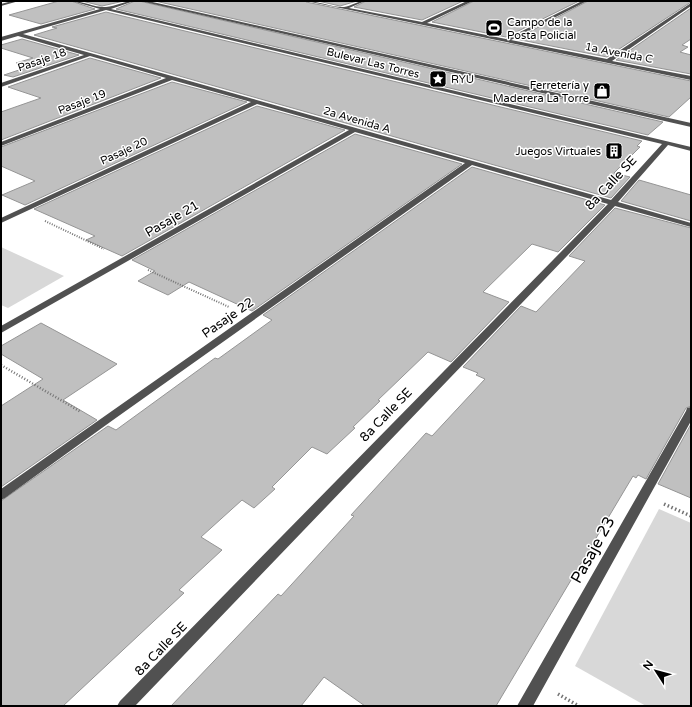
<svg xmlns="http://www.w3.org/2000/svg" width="692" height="707" viewBox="0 0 692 707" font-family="'Varela Round',sans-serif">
<rect width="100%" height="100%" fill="#fff"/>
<!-- green -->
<g fill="#d8d8d8">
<polygon points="1,247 64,276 8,308 1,305"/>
<polygon points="659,509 691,523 691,706 646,706 575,666"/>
</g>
<!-- building -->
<g fill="#c0c0c0" stroke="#959595">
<polygon points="59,1 71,1 95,9 41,24 9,15"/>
<polygon points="82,1 124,1 102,6"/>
<polygon points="135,1 139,1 663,122 648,135 116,9"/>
<polygon points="155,1 305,1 306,2 691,81 691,97 669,117"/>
<polygon points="318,1 357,1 340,6"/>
<polygon points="366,1 463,1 422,20 354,7"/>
<polygon points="474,1 579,1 506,37 432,22"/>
<polygon points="588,1 691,1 691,2 607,57 516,39"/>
<polygon points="691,8 691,39 682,45 688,47 680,52 691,55 691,74 616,60"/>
<polygon points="106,12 642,141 637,146 640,147 614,173 630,177 611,198 34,35 57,28 52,27"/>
<polygon points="22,39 79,55 13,77 4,75 28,67 16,63 33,58 1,48 1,45"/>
<polygon points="90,58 161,78 1,140 1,112 41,98 8,87"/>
<polygon points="172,82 247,102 25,205 2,195 35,181 1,166 1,147"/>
<polygon points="257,106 345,130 122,256 86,240 95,236 34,209"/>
<polygon points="355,134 462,164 252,311 189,282 168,295 138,281 155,271 132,260"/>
<polygon points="472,167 605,205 558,252 532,244 483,292 509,302 451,362 428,352 378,400 380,401 353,427 355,428 327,454 312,447 272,487 275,489 254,508 242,500 201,537 222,550 179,590 184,593 63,706 1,706 1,501 108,426 116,430 215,358 218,359 272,320 263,315"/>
<polygon points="639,180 691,195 691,221 621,201"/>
<polygon points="615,208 691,228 691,406 686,408 646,479 638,475 636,478 633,476 496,706 365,706 324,677 301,706 171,706 278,594 281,596 354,516 351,515 426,433 432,436 485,379 476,375 478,373 463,367 521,306 536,312 585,261 569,256"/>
<polygon points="41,323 117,364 63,400 97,420 1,487 1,406 43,379 1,354 1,346"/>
<polygon points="691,424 691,498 658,484"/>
</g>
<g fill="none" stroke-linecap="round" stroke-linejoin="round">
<!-- path-far2 -->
<g stroke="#737373" stroke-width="2" stroke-dasharray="1 1.5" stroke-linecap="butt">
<polyline points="45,221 104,249"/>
<polyline points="148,270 229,307"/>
</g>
<!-- path-far1 -->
<polyline stroke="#737373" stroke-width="2.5" stroke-dasharray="1 2" stroke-linecap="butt" points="1,365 81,412"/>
<!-- path -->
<g stroke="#737373" stroke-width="3.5" stroke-dasharray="1.5 2.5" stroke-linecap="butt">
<polyline points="664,504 691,516"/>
<polyline points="558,694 579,706"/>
</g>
<!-- minor -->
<g fill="#515151" fill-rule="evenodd">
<polygon points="12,1 19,1 1,6 1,4"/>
<path d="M72,1C83,1 96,8 106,7C116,6 124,1 134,1L111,9L691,147V151L668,145L618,202L691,223V227L615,206L135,706H117L120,701L608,204L472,165L113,420L5,498L1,500V489L465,163L355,132L1,333V326L349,130L257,104L1,223V218L251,102L172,80L1,146V142L166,78L90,56L1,87V83L84,55L18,36L1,41V37L100,9ZM106,10L662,144L611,200L23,34Z"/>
<polygon points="140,1 148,1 691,123 691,127"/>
<path d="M306,1C318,1 335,8 344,7C351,6 357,1 365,1L349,8L422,22L467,1H473L427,23L506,39L582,1H587L511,40L607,59L691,3V6L612,61L691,76V80Z"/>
<polygon points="691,407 691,421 533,706 517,706 686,411 687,408"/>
</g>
</g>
<!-- icons -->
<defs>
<g id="stadium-square" transform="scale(0.9)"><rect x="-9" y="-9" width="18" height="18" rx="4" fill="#000" stroke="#fff"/><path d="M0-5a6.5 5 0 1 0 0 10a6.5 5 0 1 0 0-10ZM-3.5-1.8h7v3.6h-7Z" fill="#fff"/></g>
<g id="sight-square" transform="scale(0.9)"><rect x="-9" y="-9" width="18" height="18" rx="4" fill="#000" stroke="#fff"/><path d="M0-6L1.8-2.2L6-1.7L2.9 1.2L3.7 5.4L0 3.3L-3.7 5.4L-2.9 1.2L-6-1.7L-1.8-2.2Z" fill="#fff"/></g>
<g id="shop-square" transform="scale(0.9)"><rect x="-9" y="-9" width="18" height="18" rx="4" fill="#000" stroke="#fff"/><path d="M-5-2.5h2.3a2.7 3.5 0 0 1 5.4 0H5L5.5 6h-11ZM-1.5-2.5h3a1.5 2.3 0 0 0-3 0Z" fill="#fff"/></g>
<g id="building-square" transform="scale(0.9)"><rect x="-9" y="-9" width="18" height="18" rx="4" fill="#000" stroke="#fff"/><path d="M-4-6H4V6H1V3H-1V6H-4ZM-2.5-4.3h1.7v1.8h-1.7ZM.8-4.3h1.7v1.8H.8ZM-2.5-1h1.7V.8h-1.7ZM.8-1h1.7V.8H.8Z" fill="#fff"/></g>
</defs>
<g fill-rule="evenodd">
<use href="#stadium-square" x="494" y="28"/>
<use href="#sight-square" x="438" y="79"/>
<use href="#shop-square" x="602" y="91"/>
<use href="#building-square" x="614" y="151"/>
</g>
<g text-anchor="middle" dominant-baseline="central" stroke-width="3" stroke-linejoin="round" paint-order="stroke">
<!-- far-poi labels -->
<g font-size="11" fill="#000" stroke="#fff" text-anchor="start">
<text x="507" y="22">Campo de la<tspan x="507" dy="13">Posta Policial</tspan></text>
<text x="451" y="79">RYU</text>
<text x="589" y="85" text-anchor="end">Ferretería y<tspan x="589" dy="13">Maderera La Torre</tspan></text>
<text x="601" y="151" text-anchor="end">Juegos Virtuales</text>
</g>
<!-- far-street labels -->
<g font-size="11" fill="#000" stroke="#fff">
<text transform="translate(619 53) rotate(11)">1a Avenida C</text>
<text transform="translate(42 60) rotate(-19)">Pasaje 18</text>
<text transform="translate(373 63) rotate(14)">Bulevar Las Torres</text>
<text transform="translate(82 102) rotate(-21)">Pasaje 19</text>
<text transform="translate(357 120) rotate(16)">2a Avenida A</text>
<text transform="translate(124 151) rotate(-25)">Pasaje 20</text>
</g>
<!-- street labels -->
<g font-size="13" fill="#000" stroke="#fff">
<text transform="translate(611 183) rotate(-47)">8a Calle SE</text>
<text transform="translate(172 219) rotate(-30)">Pasaje 21</text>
<text transform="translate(228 318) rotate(-35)">Pasaje 22</text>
<text transform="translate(386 415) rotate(-46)">8a Calle SE</text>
<text transform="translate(161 649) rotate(-46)">8a Calle SE</text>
</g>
<!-- near-street labels -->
<g font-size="16" fill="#000" stroke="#fff">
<text transform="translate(593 550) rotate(-61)">Pasaje 23</text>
</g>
</g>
<!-- border -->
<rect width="692" height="707" fill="none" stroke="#000000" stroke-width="4"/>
<!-- north arrow -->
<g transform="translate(656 671) rotate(306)" stroke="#ffffff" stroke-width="3" paint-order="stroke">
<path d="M0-3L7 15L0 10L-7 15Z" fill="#000000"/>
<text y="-6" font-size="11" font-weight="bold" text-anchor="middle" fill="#000000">N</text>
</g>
</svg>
